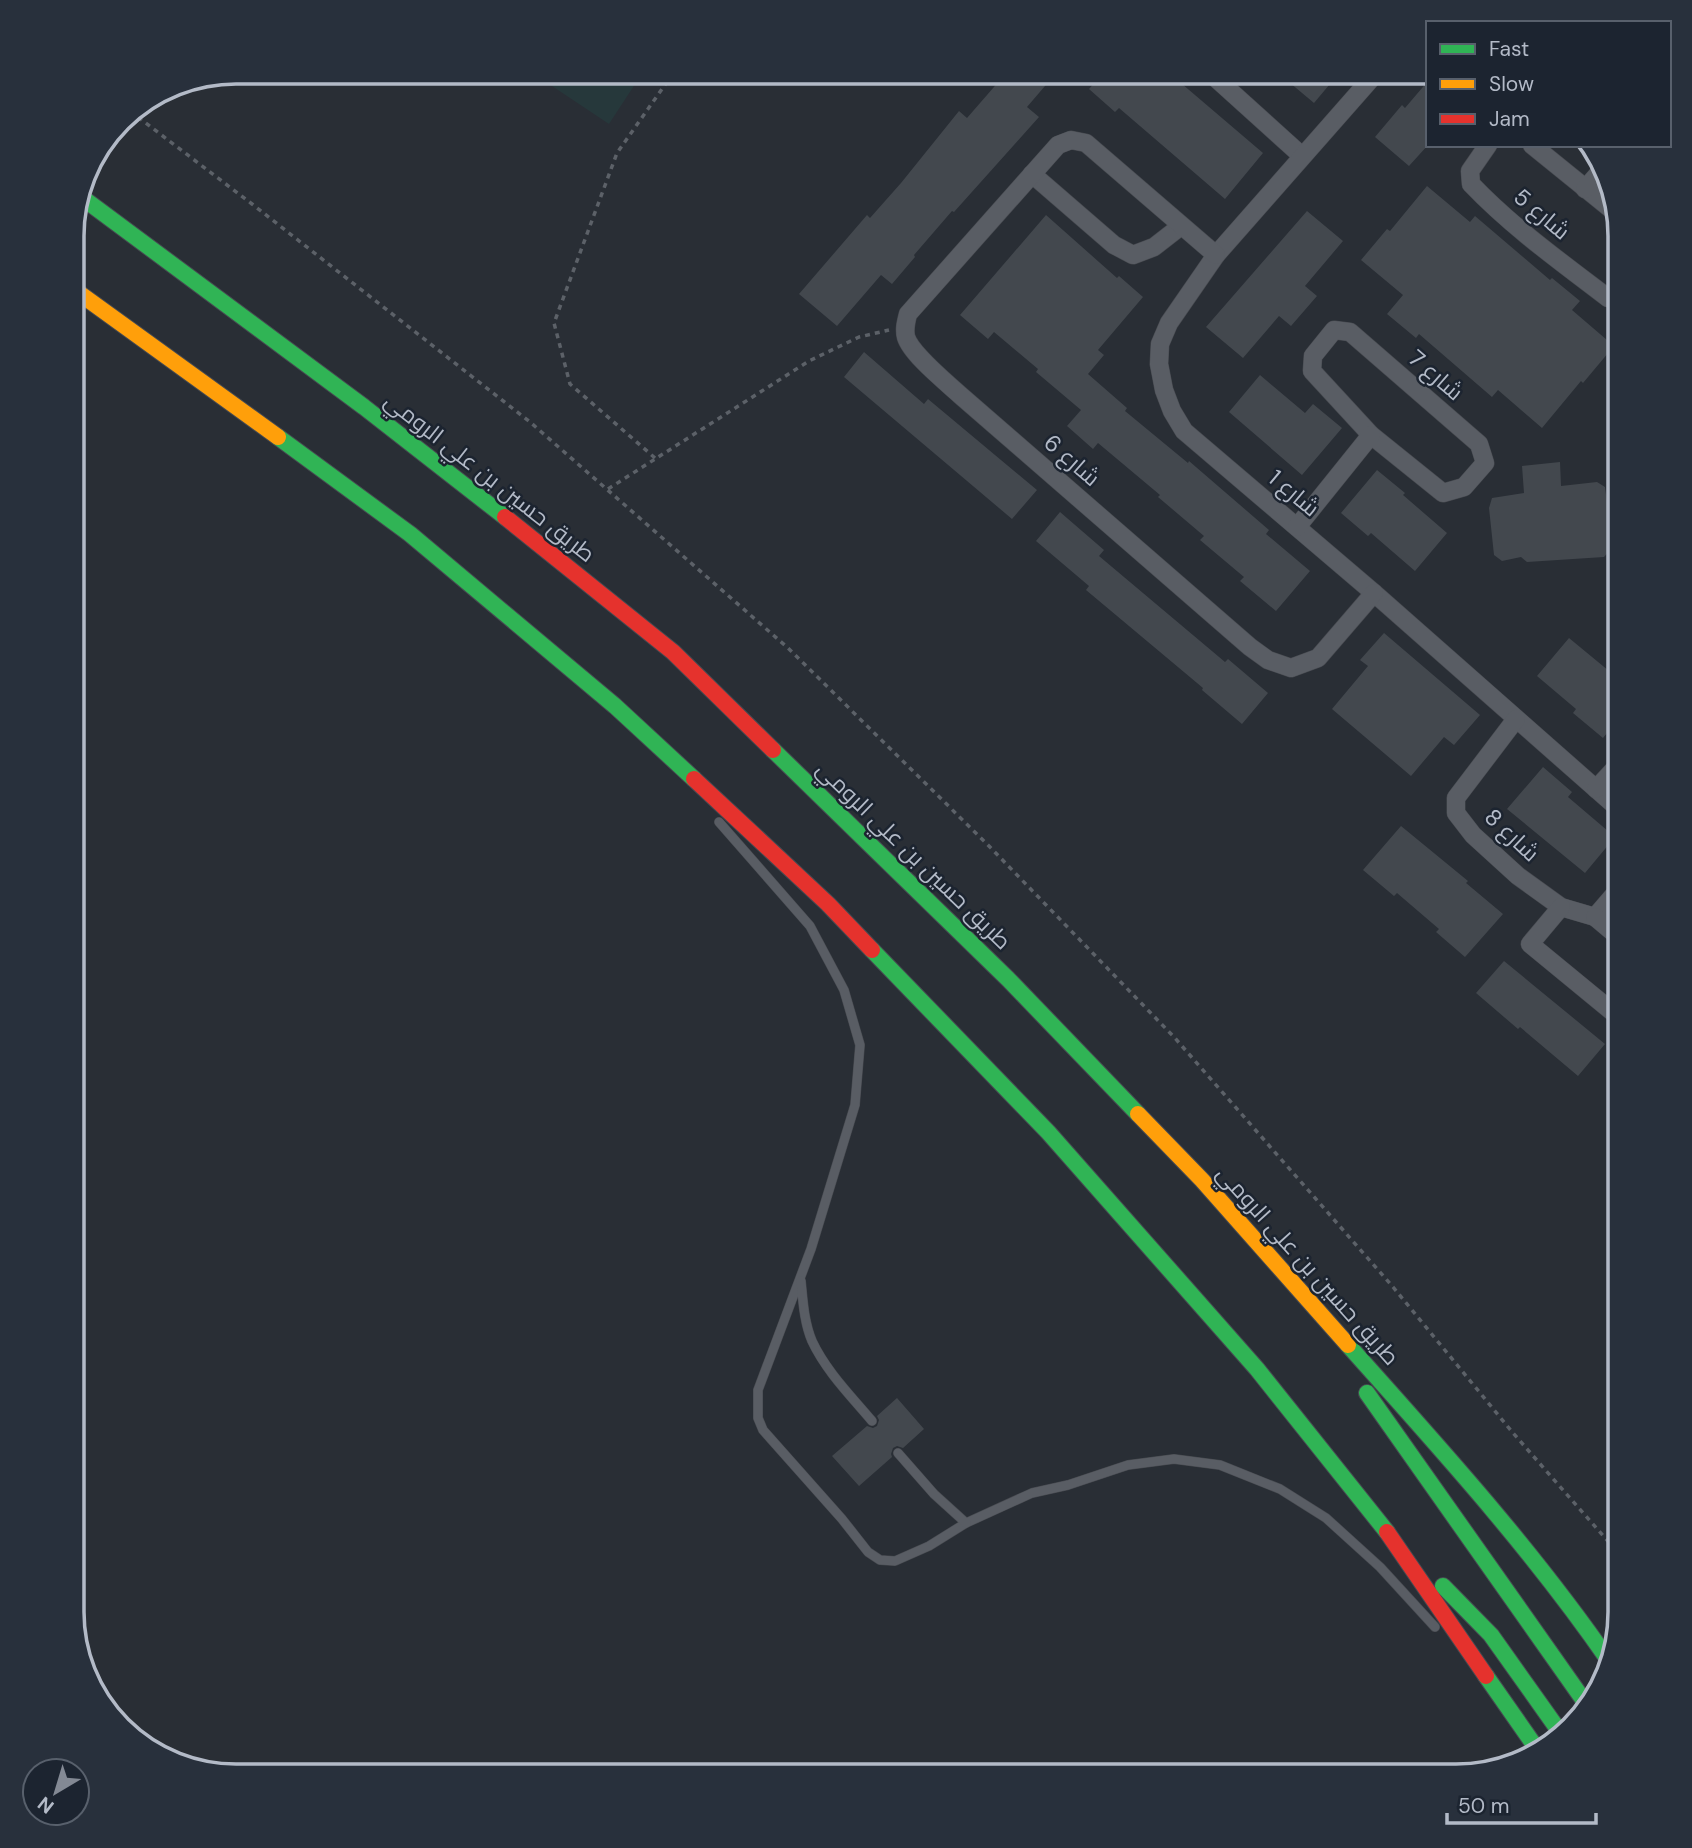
<svg xmlns="http://www.w3.org/2000/svg" width="1692" height="1848" viewBox="0 0 1692 1848" font-family="'DM Sans',Cairo,sans-serif">
<rect width="100%" height="100%" fill="#292e35"/>
<!-- green -->
<polygon fill="#26383b" points="531,72 643,72 609,124"/>
<!-- building -->
<g fill="#43484e">
<polygon points="1007,72 1057,72 1027,107 1039,117 954,212 952,211 914,255 915,257 892,284 881,275 837,326 799,294 867,215 870,218 901,183 959,111 967,118"/>
<polygon points="1104,72 1168,72 1263,153 1225,199 1119,108 1115,112 1089,89"/>
<polygon points="1277,72 1340,72 1314,103"/>
<polygon points="1428,81 1428,145 1409,166 1375,137 1402,105 1405,108"/>
<polygon points="1427,186 1470,222 1475,216 1550,280 1552,278 1580,301 1572,310 1614,346 1583,383 1581,381 1542,428 1498,390 1492,397 1419,334 1416,338 1387,314 1403,295 1361,260 1387,229 1390,231"/>
<polygon points="1307,211 1343,241 1305,286 1317,296 1291,326 1279,316 1243,358 1206,327"/>
<polygon points="1046,215 1117,278 1119,276 1143,297 1098,350 1104,355 1088,374 1127,408 1125,411 1188,463 1189,461 1269,530 1266,534 1310,571 1276,611 1240,581 1244,577 1200,540 1204,536 1158,497 1160,495 1098,443 1093,449 1067,426 1081,410 1036,372 1038,369 994,332 988,339 960,315"/>
<polygon points="864,352 924,404 928,399 1037,490 1012,519 844,377"/>
<polygon points="1260,375 1305,413 1313,404 1342,428 1302,475 1229,412"/>
<polygon points="1560,462 1561,486 1597,482 1605,487 1613,547 1604,557 1527,562 1521,557 1502,561 1494,555 1489,508 1492,498 1524,493 1522,466"/>
<polygon points="1377,470 1405,493 1403,495 1447,533 1415,571 1371,533 1368,536 1341,513"/>
<polygon points="1060,512 1104,550 1099,556 1225,662 1228,659 1268,693 1242,724 1202,690 1203,688 1086,590 1089,586 1036,541"/>
<polygon points="1384,633 1480,715 1454,745 1444,737 1411,776 1332,709 1368,666 1360,660"/>
<polygon points="1569,638 1609,671 1620,657 1620,717 1603,738 1573,713 1576,709 1537,676"/>
<polygon points="1543,767 1572,792 1568,797 1615,837 1585,873 1507,809"/>
<polygon points="1401,826 1468,881 1466,883 1503,914 1465,957 1436,932 1439,929 1397,893 1394,896 1363,870"/>
<polygon points="1504,961 1605,1044 1578,1076 1520,1027 1518,1029 1476,993"/>
<polygon points="897,1398 924,1429 903,1448 897,1446 893,1448 891,1454 892,1457 859,1486 832,1456 867,1426 873,1428 877,1426 879,1420 877,1416"/>
</g>
<g fill="none" stroke-linecap="round" stroke-linejoin="round">
<!-- lane casing -->
<g stroke="#474a50" stroke-width="10">
<g id="lane">
<polyline points="719,822 810,926 844,990 860,1045 855,1105 811,1249 758,1390 758,1418 763,1430 842,1519 868,1552 880,1560 895,1561 929,1546 966,1523 1032,1493 1068,1485 1128,1465 1174,1459 1220,1465 1280,1489 1326,1518 1380,1567 1435,1627"/>
<path d="M801,1281C803,1301 804,1322 812,1341C826,1371 851,1396 872,1421"/>
<polyline points="898,1453 934,1494 966,1523"/>
</g>
</g>
<!-- street casing -->
<g stroke="#474a50" stroke-width="19">
<g id="street">
<polyline points="1209,72 1302,156"/>
<polyline points="1377,72 1216,255 1169,323 1160,344 1159,364 1164,390 1172,411 1184,431 1374,593 1620,810"/>
<path d="M1488,145L1470,171L1471,184C1512,227 1561,262 1608,298L1620,300"/>
<polyline points="1532,145 1611,209"/>
<polyline points="1032,174 1114,245 1133,255 1154,247 1181,226"/>
<polyline points="1585,189 1599,173"/>
<path d="M1216,255L1086,143L1071,140L1058,145L908,314C906,322 904,329 906,337C911,354 946,382 960,395L1250,647L1268,660L1291,668L1318,658L1374,593"/>
<polygon points="1334,330 1350,332 1479,444 1485,463 1464,487 1443,493 1371,435 1312,371 1313,356"/>
<polyline points="1297,527 1371,435"/>
<polyline points="1620,616 1617,623 1620,639"/>
<polyline points="1516,719 1456,798 1456,813 1473,835 1518,876 1561,907 1595,917 1620,888"/>
<polyline points="1596,789 1620,763"/>
<polyline points="1561,907 1530,944 1620,1018"/>
<polyline points="1595,917 1620,938"/>
</g>
</g>
<!-- fast casing -->
<g stroke="#464a51" stroke-width="18">
<g id="fast">
<polyline points="80,196 364,407 505,517"/>
<polyline points="278,437 410,534 615,706 694,779"/>
<polyline points="773,750 1008,979 1138,1114"/>
<polyline points="872,950 1048,1132 1257,1369 1387,1532"/>
<path d="M1348,1345C1439,1447 1531,1548 1609,1661"/>
<polyline points="1367,1393 1587,1705"/>
<polyline points="1443,1586 1491,1635 1562,1735"/>
<polyline points="1486,1676 1537,1749"/>
</g>
</g>
<!-- slow casing -->
<g stroke="#464a51" stroke-width="18">
<g id="slow">
<polyline points="72,288 278,437"/>
<polyline points="1138,1114 1202,1180 1348,1345"/>
</g>
</g>
<!-- jam casing -->
<g stroke="#464a51" stroke-width="18">
<g id="jam">
<polyline points="505,517 673,652 773,750"/>
<polyline points="694,779 828,904 872,950"/>
<polyline points="1387,1532 1486,1676"/>
</g>
</g>
<!-- path -->
<g stroke="#5c6168" stroke-width="3.5" stroke-dasharray="5 5" stroke-linecap="butt">
<polyline points="130,111 252,204 530,422 788,648 987,844 1174,1037 1393,1287 1513,1433 1620,1555"/>
<polyline points="655,458 570,384 554,323 617,153 674,72"/>
<polyline points="608,489 809,361 859,337 889,330"/>
</g>
<!-- lane -->
<use href="#lane" stroke="#595d64" stroke-width="9"/>
<!-- street -->
<use href="#street" stroke="#595d64" stroke-width="18"/>
<!-- fast -->
<use href="#fast" stroke="#30b455" stroke-width="16"/>
<!-- slow -->
<use href="#slow" stroke="#ff9f0a" stroke-width="16"/>
<!-- jam -->
<use href="#jam" stroke="#e5322d" stroke-width="16"/>
</g>
<g text-anchor="middle" dominant-baseline="central" stroke-width="5" stroke-linejoin="round" paint-order="stroke">
<!-- street labels -->
<g font-size="23" fill="#b3bac7" stroke="#1c2430">
<text transform="translate(1542 214) rotate(40)">شارع 5</text>
<text transform="translate(1436 375) rotate(41)">شارع 7</text>
<text transform="translate(1072 460) rotate(41)">شارع 6</text>
<text transform="translate(490 477) rotate(38)">طريق حسين بن علي الرومي</text>
<text transform="translate(1294 493) rotate(40)">شارع 1</text>
<text transform="translate(1512 835) rotate(43)">شارع 8</text>
<text transform="translate(914 855) rotate(44)">طريق حسين بن علي الرومي</text>
<text transform="translate(1308 1265) rotate(48)">طريق حسين بن علي الرومي</text>
</g>
</g>
<!-- crop -->
<path d="M0 0H1692V1848H0ZM236 84H1456A152 152 0 0 1 1608 236V1612A152 152 0 0 1 1456 1764H236A152 152 0 0 1 84 1612V236A152 152 0 0 1 236 84Z" fill="#28303c" fill-rule="evenodd"/>
<path fill="none" stroke="#b3bac7" stroke-width="3.5" d="M236 84H1456A152 152 0 0 1 1608 236V1612A152 152 0 0 1 1456 1764H236A152 152 0 0 1 84 1612V236A152 152 0 0 1 236 84Z"/>
<!-- legend -->
<rect x="1426" y="21" width="245" height="126" fill="#1c2430" stroke="#58606c" stroke-width="2"/>
<rect x="1440" y="44" width="35" height="10" fill="#30b455" stroke="#58606c" stroke-width="2"/>
<text x="1489" y="56" font-size="21" fill="#b3bac7">Fast</text>
<rect x="1440" y="79" width="35" height="10" fill="#ff9f0a" stroke="#58606c" stroke-width="2"/>
<text x="1489" y="91" font-size="21" fill="#b3bac7">Slow</text>
<rect x="1440" y="114" width="35" height="10" fill="#e5322d" stroke="#58606c" stroke-width="2"/>
<text x="1489" y="126" font-size="21" fill="#b3bac7">Jam</text>
<!-- north arrow -->
<g transform="translate(56 1792) rotate(218)"><circle r="33" fill="#1c2430" stroke="#58606c" stroke-width="2"/>
<path d="M0-5L12 26L0 18L-12 26Z" fill="#838994"/>
<text y="-10" font-size="19" font-weight="bold" text-anchor="middle" fill="#b3bac7">N</text>
</g>
<!-- scale -->
<path d="M1447 1813v10h149v-10" fill="none" stroke="#b3bac7" stroke-width="3.5"/>
<text x="1458" y="1813" font-size="21" fill="#b3bac7" stroke="#1c2430" stroke-width="5" paint-order="stroke">50 m</text>
</svg>
